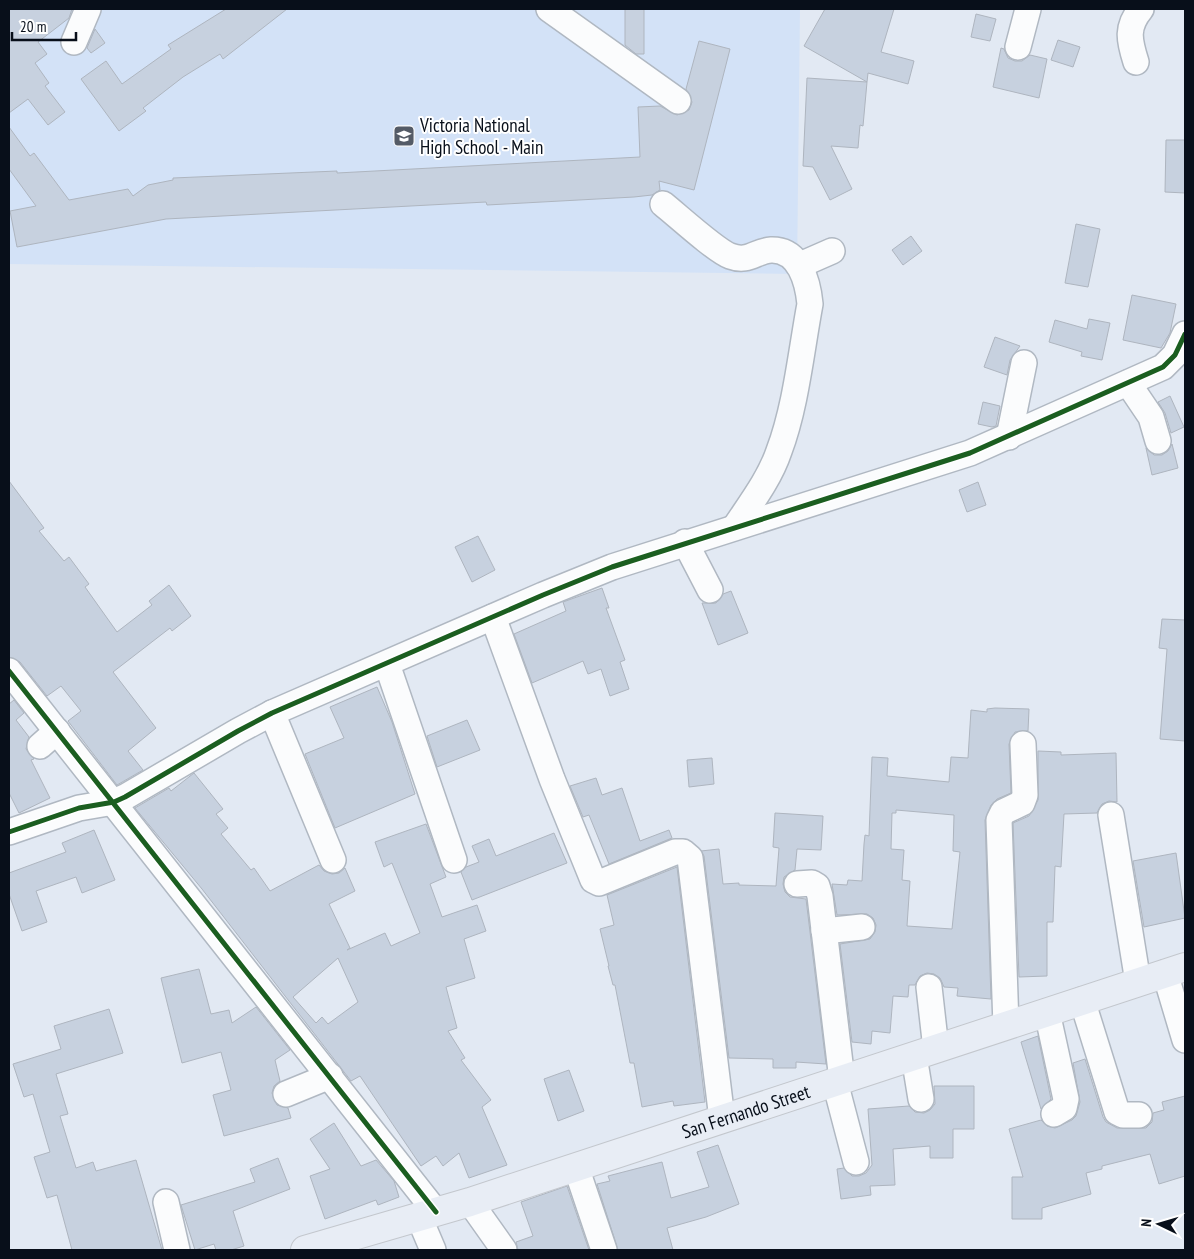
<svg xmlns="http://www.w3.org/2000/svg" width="1194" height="1259" viewBox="0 0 1194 1259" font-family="'PT Sans Narrow',sans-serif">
<rect width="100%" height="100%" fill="#e2e9f3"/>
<!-- built -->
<polygon fill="#d3e2f7" points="9,9 800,9 797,274 9,264"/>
<!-- building -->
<g fill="#c7d1df" stroke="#aeb5bf" fill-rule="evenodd">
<polygon points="9,9 72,9 69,18 38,42 47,54 35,63 49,83 45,86 65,112 48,125 28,99 9,113"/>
<polygon points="226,9 287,9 223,59 220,54 183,77 143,108 146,111 119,131 81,79 106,61 122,84 171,49 168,45"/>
<polygon points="625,9 644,9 644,54 636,54 625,45"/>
<polygon points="825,9 894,9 881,52 914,61 908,84 868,73 867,82 804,46"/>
<polygon points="976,14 996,19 990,41 971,37"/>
<polygon points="95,29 105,43 91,53 87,48"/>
<polygon points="1058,40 1080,47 1073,67 1051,60"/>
<polygon points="699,41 730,49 694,190 659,181 660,190 652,195 634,197 487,205 486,202 166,219 17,247 10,211 36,206 9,169 9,127 30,156 34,153 69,200 128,189 133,196 148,185 173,180 173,178 337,171 337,173 640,157 638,107 660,106 677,115 689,110 692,102 686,89"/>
<polygon points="1001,48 1004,49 1008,58 1015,61 1022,61 1030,55 1047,59 1039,98 993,87"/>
<polygon points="807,78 867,82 863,126 860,125 858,148 831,146 852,189 830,200 813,167 803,166"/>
<polygon points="1166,140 1185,140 1185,193 1165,192"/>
<polygon points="1076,224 1100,229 1088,287 1065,283"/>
<polygon points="911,236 922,251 903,265 892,250"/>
<polygon points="1132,295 1176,304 1170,333 1161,348 1123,340"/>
<polygon points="1089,319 1110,323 1102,360 1081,356 1082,352 1049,342 1055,320 1087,329"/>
<polygon points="995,337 1020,346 1010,360 1007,375 984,367"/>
<polygon points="1170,396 1184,427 1171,433 1165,413 1158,402"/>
<polygon points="983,402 1000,406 996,426 992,427 978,424"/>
<polygon points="1172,444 1178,468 1152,475 1146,448 1154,455 1162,455 1168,451"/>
<polygon points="9,481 44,528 39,531 64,561 69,557 89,584 85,587 117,632 152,605 149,601 169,585 191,616 172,631 170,628 113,672 156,728 128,751 143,770 117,785 68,721 81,711 61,686 47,696 20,662 9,657"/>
<polygon points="978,482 986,505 967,512 959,490"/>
<polygon points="478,536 495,570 472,582 455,547"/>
<polygon points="602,588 609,608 606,608 625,660 620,662 629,689 610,696 601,669 588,674 583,661 532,683 514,634 566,611 563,602"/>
<polygon points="731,591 748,633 718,645 702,603 716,603 723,594"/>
<polygon points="1162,619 1185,620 1185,741 1160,739 1167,649 1159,648"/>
<polygon points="377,687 392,722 415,794 335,828 305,754 344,738 330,707"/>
<polygon points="14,700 24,713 16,720 29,737 26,749 34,759 31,760 50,798 19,813 9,793 9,704"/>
<path d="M995,708L1029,709L1028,731L1015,732L1009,744L1011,793L997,799L991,805L985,820L991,999L957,996L958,988L944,987L940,978L934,974L927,973L920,976L915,985H909L908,997L893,996L890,1033L872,1031L871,1044L852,1042L840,944L870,939L875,932L876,925L873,918L867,914L837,915L832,884L847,885L848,880L862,881L864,844L865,835L869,836L872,757L888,758L887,776L949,782L951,757L968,758L971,710L987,712V709ZM896,810L954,815L953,851L960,852L952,929L907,926L910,881L902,880L904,850L891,849L892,813H896Z"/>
<polygon points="467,720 480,750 437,767 427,736"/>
<polygon points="1038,751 1061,752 1061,755 1116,753 1117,802 1109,801 1102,804 1097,813 1064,814 1061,867 1055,866 1053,922 1047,922 1047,976 1019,977 1013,823 1029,816 1038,800"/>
<polygon points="712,758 714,784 689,787 687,760"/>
<path d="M194,773L223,809L216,814L228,828L221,834L251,870L254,868L270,891L319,865L324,871L332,874L339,873L345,868L355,891L329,904L350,948L347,950L385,933L391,946L420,933L392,863L384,867L375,842L426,824L446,877L430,884L442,917L477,905L486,931L464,939L475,978L446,987L457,1028L448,1031L465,1058L461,1060L491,1100L482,1107L507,1165L469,1178L459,1153L443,1166L436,1156L421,1166L360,1076L351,1081L202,889L135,808L169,788L171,791ZM338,958L358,1002L328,1024L322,1017L316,1023L293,997Z"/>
<polygon points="596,778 602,795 622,788 640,841 669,830 672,838 609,864 589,815 583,817 570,786"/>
<polygon points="775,813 823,816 821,850 797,849 795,870 784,877 783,884 785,892 790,897 806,899 826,1064 796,1062 796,1068 773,1068 773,1059 729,1058 704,856 701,851 719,849 723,884 739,883 739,885 776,886 779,848 773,847"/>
<polygon points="94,830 115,880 82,893 76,877 36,891 47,922 22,931 9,894 9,873 66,852 62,843"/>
<polygon points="554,833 567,863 472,900 461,872 466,867 479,862 472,846 489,839 496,856"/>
<polygon points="1176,853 1185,918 1144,927 1133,861"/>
<polygon points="677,867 705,1102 674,1106 673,1101 642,1107 634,1063 630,1063 615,985 613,985 608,966 609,966 600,929 614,925 607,895"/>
<polygon points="199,969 211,1014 229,1010 232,1023 256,1007 290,1050 275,1060 280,1081 274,1086 272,1093 277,1105 288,1108 291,1118 224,1136 213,1095 231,1090 221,1052 182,1063 161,978"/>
<polygon points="109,1009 123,1053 56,1074 68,1114 60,1116 76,1168 93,1162 96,1171 136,1160 162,1250 72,1250 57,1195 47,1198 34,1157 50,1152 33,1094 24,1097 13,1064 61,1049 54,1026"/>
<polygon points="1038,1036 1051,1099 1041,1109 1021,1042"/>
<polygon points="1085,1059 1103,1117 1106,1122 1117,1128 1146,1128 1152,1122 1153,1113 1164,1110 1162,1102 1185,1096 1185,1176 1159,1184 1150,1154 1102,1166 1102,1169 1086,1173 1091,1194 1042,1208 1042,1219 1012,1219 1012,1177 1023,1177 1009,1129 1041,1120 1047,1126 1055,1128 1072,1120 1076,1116 1080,1102 1073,1063"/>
<polygon points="569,1070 584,1111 558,1121 544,1079"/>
<polygon points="934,1086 974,1086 974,1129 953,1129 953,1158 930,1158 930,1146 893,1149 895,1185 870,1186 871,1195 841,1199 837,1169 844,1168 852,1176 859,1176 866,1173 872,1165 868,1109 909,1106 915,1112 924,1113 930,1110 935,1104"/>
<polygon points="334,1123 361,1166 376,1160 394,1181 399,1197 378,1205 376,1200 325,1219 310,1176 330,1169 310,1139"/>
<polygon points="718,1145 739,1204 706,1217 667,1228 673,1250 618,1250 597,1184 610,1181 608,1176 662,1162 671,1198 709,1187 697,1152"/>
<polygon points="278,1158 290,1189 233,1211 244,1246 231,1250 216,1250 214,1244 195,1250 181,1205 255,1182 250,1169"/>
<polygon points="567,1186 589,1250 518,1250 516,1242 533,1236 521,1202"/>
</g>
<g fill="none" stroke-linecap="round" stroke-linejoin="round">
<!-- minor casing -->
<g stroke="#b0b8c2" stroke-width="28">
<g id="minor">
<polyline points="549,9 678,101"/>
<polyline points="74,42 88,9"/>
<polyline points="1018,47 1028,9"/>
<path d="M1136,62C1129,40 1126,27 1141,9"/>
<path d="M663,204C678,216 715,250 730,256C749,263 755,251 771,250C800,249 808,283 810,304C801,352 796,406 779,451C770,478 751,503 735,527"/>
<polyline points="800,265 832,251"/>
<polyline points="1128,383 1151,417 1158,441"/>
<polyline points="1009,437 1024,363"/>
<polyline points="685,542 710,590"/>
<polyline points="493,617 552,779 593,880 599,883 675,852 683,852 690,858 722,1119"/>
<polyline points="387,664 454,860"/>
<polyline points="9,671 436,1212"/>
<polyline points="272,713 333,860"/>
<polyline points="40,746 57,731"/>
<polyline points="1111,815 1138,982"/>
<polyline points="9,832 79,808 114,802 125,797 238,731 272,713 543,595 612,567 970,453 1163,367 1175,355 1185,334"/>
<polyline points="797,884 812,883 817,886 820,896 842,1080"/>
<polyline points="824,931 862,927"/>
<polyline points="1165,973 1185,1040"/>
<polyline points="929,987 936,1049"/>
<polyline points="1082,1000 1117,1112 1123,1115 1139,1115"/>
<polyline points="1047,1012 1066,1099 1064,1108 1054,1114"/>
<polyline points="1006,1026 999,820 1003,812 1022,803 1025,795 1023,744"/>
<polyline points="914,1056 921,1099"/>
<polyline points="835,1082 856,1162"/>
<polyline points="286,1094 330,1076"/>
<polyline points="576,1167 604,1250"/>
<polyline points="166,1202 177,1250"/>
<polyline points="470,1202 504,1250"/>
<polyline points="419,1217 433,1250"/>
</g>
</g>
<!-- major casing -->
<g stroke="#c3c7cd" stroke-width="30">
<g id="major">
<path id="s1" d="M305,1250L470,1202L1185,967"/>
</g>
</g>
<!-- minor -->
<use href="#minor" stroke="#fbfcfd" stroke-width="25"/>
<!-- major -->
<use href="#major" stroke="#e8edf5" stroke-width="28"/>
<!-- cycleway casing -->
<g stroke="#fff" stroke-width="8">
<g id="cycleway">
<polyline points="9,671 436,1212"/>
<polyline points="9,832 79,808 114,802 125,797 238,731 272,713 543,595 612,567 970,453 1163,367 1175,355 1185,334"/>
</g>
</g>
<!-- cycleway -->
<use href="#cycleway" stroke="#1b5e20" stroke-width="5"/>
</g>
<!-- icons -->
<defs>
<g id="school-square" transform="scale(1.125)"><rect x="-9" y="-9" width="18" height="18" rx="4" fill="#545b66" stroke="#fff"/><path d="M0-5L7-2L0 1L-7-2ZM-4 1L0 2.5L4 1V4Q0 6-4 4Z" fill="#fff"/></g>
</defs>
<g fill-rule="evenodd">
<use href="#school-square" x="404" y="136"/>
</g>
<g text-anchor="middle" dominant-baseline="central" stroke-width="4" stroke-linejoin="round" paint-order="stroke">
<!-- poi labels -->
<g font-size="19" fill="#080f1a" stroke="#fff" text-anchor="start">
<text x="420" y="125">Victoria National<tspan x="420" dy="22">High School - Main</tspan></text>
</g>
<!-- street labels -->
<g font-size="19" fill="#080f1a" stroke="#fff">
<text stroke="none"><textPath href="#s1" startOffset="462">San Fernando Street</textPath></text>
</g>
</g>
<!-- border -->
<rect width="1194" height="1259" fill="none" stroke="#080f1a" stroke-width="20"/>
<!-- north arrow -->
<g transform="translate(1159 1224) rotate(275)" stroke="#ffffff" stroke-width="4" paint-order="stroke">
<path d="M0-4L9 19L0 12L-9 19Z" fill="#080f1a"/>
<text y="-8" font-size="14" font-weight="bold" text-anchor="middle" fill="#080f1a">N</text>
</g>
<!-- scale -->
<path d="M12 32v8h64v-8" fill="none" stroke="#080f1a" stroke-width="2.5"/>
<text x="20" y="32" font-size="15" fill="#080f1a" stroke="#ffffff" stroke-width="4" paint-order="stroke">20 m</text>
</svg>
